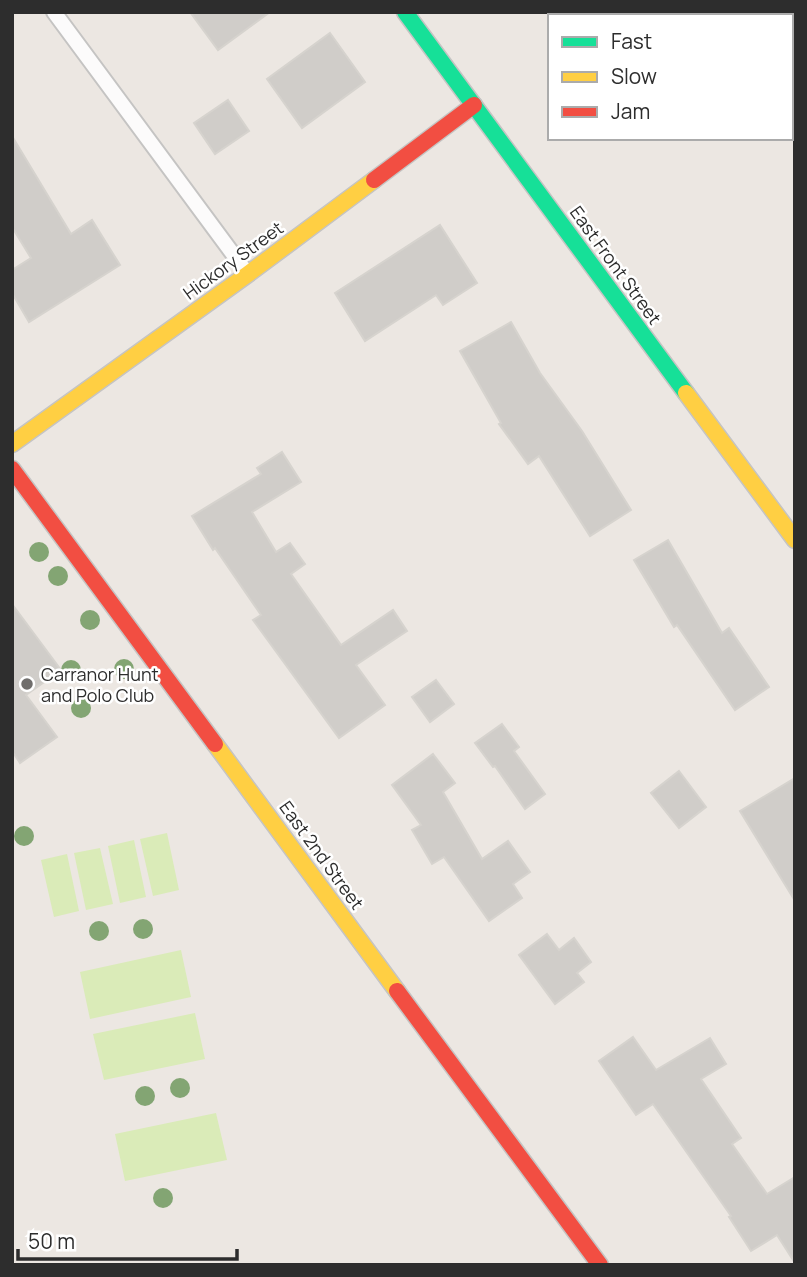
<svg xmlns="http://www.w3.org/2000/svg" width="807" height="1277" viewBox="0 0 807 1277" font-family="Manrope,sans-serif">
<rect width="100%" height="100%" fill="#ece7e2"/>
<!-- pitch -->
<g fill="#daebb8">
<polygon points="167,833 179,890 153,896 140,839"/>
<polygon points="134,840 146,897 120,903 108,846"/>
<polygon points="100,848 113,904 86,910 74,853"/>
<polygon points="67,854 79,911 54,917 41,860"/>
<polygon points="181,950 191,997 90,1019 80,972"/>
<polygon points="195,1013 205,1059 104,1080 93,1034"/>
<polygon points="216,1113 227,1160 125,1181 115,1134"/>
</g>
<!-- building -->
<g fill="#d0cdc9" stroke="#d6d3ce" stroke-width="2">
<polygon points="190,12 270,12 218,50"/>
<polygon points="330,33 365,82 302,128 267,79"/>
<polygon points="228,100 249,131 215,154 194,123"/>
<polygon points="12,136 71,234 92,220 120,265 29,322 12,293 12,270 31,258 12,227"/>
<polygon points="440,225 477,283 443,305 436,295 365,341 335,293"/>
<polygon points="511,322 540,373 582,431 631,510 590,536 539,456 528,464 499,424 501,423 460,351"/>
<polygon points="282,452 301,482 252,512 276,552 290,543 305,564 291,574 341,645 393,610 407,631 356,665 385,705 339,738 253,620 261,615 215,548 213,550 192,516 261,474 257,468"/>
<polygon points="668,540 722,633 729,628 769,687 735,710 677,625 674,627 634,560"/>
<polygon points="12,604 61,670 26,695 57,737 20,763 12,751"/>
<polygon points="436,680 454,704 430,722 412,697"/>
<polygon points="502,724 519,747 514,751 545,794 525,809 495,766 493,767 475,743"/>
<polygon points="433,754 455,783 443,792 482,859 508,841 530,872 513,884 522,898 489,921 444,857 432,864 412,830 421,825 392,785"/>
<polygon points="679,771 706,807 679,828 651,793"/>
<polygon points="795,778 795,901 740,811"/>
<polygon points="547,934 559,950 574,938 591,962 577,973 584,982 555,1004 519,955"/>
<polygon points="633,1037 656,1070 710,1038 726,1064 701,1079 741,1138 732,1144 767,1194 795,1177 795,1263 777,1235 751,1251 729,1217 731,1216 653,1104 636,1115 599,1061"/>
</g>
<g fill="none" stroke-linecap="round" stroke-linejoin="round">
<!-- lane casing -->
<g stroke="#c5c4c3" stroke-width="18">
<polyline id="lane" points="54,12 247,273"/>
</g>
<!-- fast casing -->
<g stroke="#c5c4c3" stroke-width="19">
<polyline id="fast" points="405,12 686,393"/>
</g>
<!-- slow casing -->
<g stroke="#c5c4c3" stroke-width="19">
<g id="slow">
<polyline points="686,393 795,540"/>
<polyline points="12,444 248,274 374,180"/>
<polyline points="215,744 397,991"/>
</g>
</g>
<!-- jam casing -->
<g stroke="#c5c4c3" stroke-width="19">
<g id="jam">
<polyline points="374,180 474,105"/>
<polyline points="12,469 215,744"/>
<polyline points="397,991 600,1265"/>
</g>
</g>
<!-- lane -->
<use href="#lane" stroke="#fcfbfb" stroke-width="14"/>
<!-- fast -->
<use href="#fast" stroke="#16e098" stroke-width="16"/>
<!-- slow -->
<use href="#slow" stroke="#ffcf43" stroke-width="16"/>
<!-- jam -->
<use href="#jam" stroke="#f24e42" stroke-width="16"/>
</g>
<!-- trees -->
<g fill="#83a573">
<circle cx="39" cy="552" r="10"/>
<circle cx="58" cy="576" r="10"/>
<circle cx="90" cy="620" r="10"/>
<circle cx="124" cy="669" r="10"/>
<circle cx="71" cy="670" r="10"/>
<circle cx="81" cy="708" r="10"/>
<circle cx="24" cy="836" r="10"/>
<circle cx="143" cy="929" r="10"/>
<circle cx="99" cy="931" r="10"/>
<circle cx="180" cy="1088" r="10"/>
<circle cx="145" cy="1096" r="10"/>
<circle cx="163" cy="1198" r="10"/>
</g>
<!-- markers -->
<circle fill="#706e6c" stroke="#fff" stroke-width="2.5" cx="27" cy="684" r="7"/>
<g text-anchor="middle" dominant-baseline="central" stroke-width="5" stroke-linejoin="round" paint-order="stroke">
<!-- street labels -->
<g font-size="18" fill="#2d2d2d" stroke="#fff">
<text transform="translate(233 260) rotate(-36)">Hickory Street</text>
<text transform="translate(616 265) rotate(54)">East Front Street</text>
<text transform="translate(322 855) rotate(54)">East 2nd Street</text>
</g>
<!-- poi labels -->
<g font-size="18" fill="#2d2d2d" stroke="#fff" text-anchor="start">
<text x="41" y="674">Carranor Hunt<tspan x="41" dy="21">and Polo Club</tspan></text>
</g>
</g>
<!-- border -->
<rect width="807" height="1277" fill="none" stroke="#2d2d2d" stroke-width="28"/>
<!-- legend -->
<rect x="548" y="14" width="245" height="126" fill="#ffffff" stroke="#ababab" stroke-width="2"/>
<rect x="562" y="37" width="35" height="10" fill="#16e098" stroke="#ababab" stroke-width="2"/>
<text x="611" y="49" font-size="21" fill="#2d2d2d">Fast</text>
<rect x="562" y="72" width="35" height="10" fill="#ffcf43" stroke="#ababab" stroke-width="2"/>
<text x="611" y="84" font-size="21" fill="#2d2d2d">Slow</text>
<rect x="562" y="107" width="35" height="10" fill="#f24e42" stroke="#ababab" stroke-width="2"/>
<text x="611" y="119" font-size="21" fill="#2d2d2d">Jam</text>
<!-- scale -->
<path d="M18 1249v10h219v-10" fill="none" stroke="#2d2d2d" stroke-width="3.5"/>
<text x="28" y="1249" font-size="21" fill="#2d2d2d" stroke="#ffffff" stroke-width="5" paint-order="stroke">50 m</text>
</svg>
